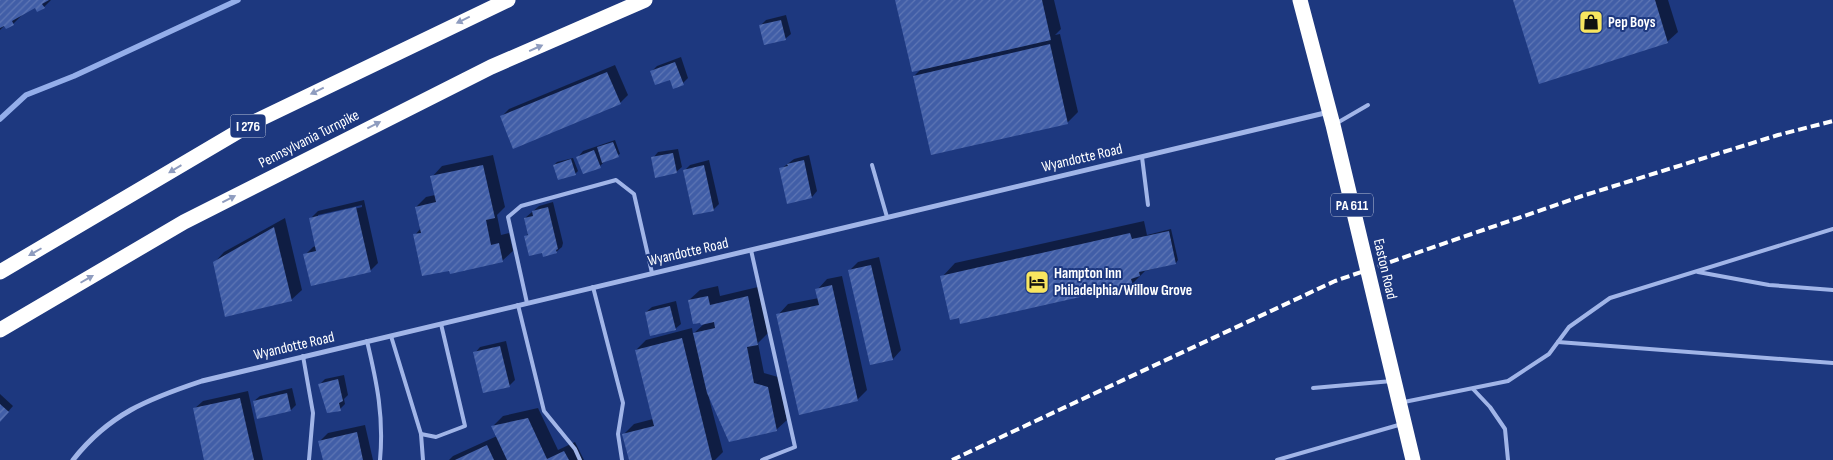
<svg xmlns="http://www.w3.org/2000/svg" width="1833" height="460" viewBox="0 0 1833 460" font-family="'Sofia Sans Condensed',sans-serif">
<defs>
<pattern id="building-hatch" width="6" height="6" patternUnits="userSpaceOnUse" patternTransform="scale(1.25)"><rect width="6" height="6" fill="#415ea7"/><path d="M-1 1l2-2M0 6l6-6M5 7l2-2" fill="none" stroke="#5e76b4"/></pattern>
</defs>
<rect width="100%" height="100%" fill="#1d387f"/>
<!-- shadow -->
<g fill="#0007" fill-rule="evenodd">
<polygon points="0,0 51,0 44,7 36,6 25,12 13,24 5,25 0,30"/>
<polygon points="896,0 1054,0 1061,29 1055,35 1060,34 1078,112 1068,122 932,154 914,76 921,69"/>
<polygon points="1514,0 1668,0 1678,32 1667,42"/>
<polygon points="786,15 791,34 785,39 760,26 766,20"/>
<polygon points="681,57 688,78 683,83 652,71 657,66"/>
<polygon points="615,65 628,95 620,103 501,117 509,109"/>
<polygon points="615,140 620,154 606,160 600,166 578,157 583,151"/>
<polygon points="678,149 682,167 676,172 653,158 658,152"/>
<polygon points="493,155 505,207 497,215 501,235 509,233 513,251 502,261 415,235 421,228 416,207 426,197 435,195 432,177 442,166"/>
<polygon points="809,155 817,191 812,197 781,169 794,159"/>
<polygon points="573,158 578,171 575,174 554,165 557,162"/>
<polygon points="709,160 719,204 713,210 685,170 690,165"/>
<path d="M364,200L378,263L370,271L305,255L313,247L316,246L310,219L318,211ZM362,205V207L318,218V215Z"/>
<polygon points="553,202 563,243 562,247 556,252 543,252 526,236 529,233 525,218 539,206"/>
<polygon points="285,218 302,290 291,300 214,263 224,252"/>
<polygon points="1144,221 1147,235 1171,229 1178,260 1176,263 1145,271 1132,284 942,277 955,263"/>
<polygon points="879,257 901,350 893,359 850,270 858,262"/>
<polygon points="842,276 867,390 857,400 778,315 788,304 819,298 817,290 827,279"/>
<polygon points="718,286 720,296 758,287 768,333 758,343 764,373 778,377 787,420 776,430 711,398 709,398 723,452 715,460 630,460 624,434 634,424 653,419 636,350 646,340 692,328 693,334 705,323 689,300 700,290"/>
<polygon points="676,301 681,324 675,329 646,312 652,307"/>
<polygon points="506,341 515,380 509,386 475,353 480,347"/>
<polygon points="344,375 348,395 344,399 345,404 340,409 320,384 325,379"/>
<polygon points="292,388 296,405 291,410 258,418 254,401 260,396"/>
<polygon points="248,391 263,460 206,460 194,409 203,401"/>
<polygon points="0,394 13,406 0,421"/>
<polygon points="538,408 558,450 575,442 584,460 449,460 453,456 497,436 493,426 503,416"/>
<polygon points="365,425 373,460 324,460 320,441 328,433"/>
</g>
<g fill="none" stroke-linecap="round" stroke-linejoin="round">
<!-- stream -->
<polyline stroke="#94aeea" stroke-width="5.5" points="0,119 26,95 74,76 238,0"/>
</g>
<!-- building -->
<g fill="url(#building-hatch)">
<polygon points="0,0 49,0 42,4 45,8 37,12 35,8 12,21 14,25 6,29 4,26 0,28"/>
<polygon points="895,0 1042,0 1051,40 912,72"/>
<polygon points="1513,0 1655,0 1668,43 1539,84"/>
<polygon points="781,20 786,40 764,45 759,25"/>
<polygon points="1050,44 1068,124 931,155 913,76"/>
<polygon points="675,62 684,85 673,89 670,80 655,85 650,71"/>
<polygon points="607,72 621,104 513,149 500,116"/>
<polygon points="613,142 619,157 602,163 597,147"/>
<polygon points="594,150 601,168 583,174 576,157"/>
<polygon points="673,153 677,173 655,178 651,157"/>
<polygon points="571,159 576,175 558,180 553,165"/>
<polygon points="804,160 812,198 787,204 779,168 788,166 787,164"/>
<polygon points="483,165 495,218 486,220 491,245 499,243 503,262 450,274 449,271 422,276 413,234 421,233 415,207 436,202 430,176"/>
<polygon points="704,165 714,211 693,215 683,170"/>
<polygon points="356,207 371,272 311,286 303,254 316,251 309,218"/>
<polygon points="548,207 558,249 556,250 557,253 543,257 542,253 529,256 524,236 528,235 524,218 533,216 532,211"/>
<polygon points="274,227 292,301 225,317 213,262"/>
<polygon points="1169,231 1176,264 1139,272 1140,276 1131,279 1133,285 960,324 959,318 950,320 940,276 1130,233 1132,239"/>
<polygon points="871,265 893,360 870,365 848,270"/>
<polygon points="832,285 858,401 799,415 776,314 819,305 815,289"/>
<polygon points="708,296 710,305 748,296 758,345 747,347 754,383 768,387 777,431 729,442 707,393 693,333 715,328 714,322 701,325 700,323 693,324 688,300"/>
<polygon points="670,306 676,330 650,336 645,312"/>
<polygon points="682,338 712,460 629,460 622,434 654,426 635,350"/>
<polygon points="500,346 510,387 483,393 473,352"/>
<polygon points="338,379 343,401 339,403 341,411 327,413 318,384"/>
<polygon points="287,393 291,411 257,419 253,401"/>
<polygon points="240,398 254,460 204,460 193,408"/>
<polygon points="0,404 9,412 0,422"/>
<polygon points="528,418 547,459 564,451 569,460 507,460 491,426"/>
<polygon points="357,432 363,460 323,460 318,441"/>
<polygon points="487,445 494,460 455,460"/>
</g>
<g fill="none" stroke-linecap="round" stroke-linejoin="round">
<!-- lane -->
<g stroke="#a1b5e8" stroke-width="4">
<polyline points="1337,123 1368,105"/>
<polyline points="1142,157 1148,205"/>
<polyline points="872,165 887,217"/>
<polyline points="751,250 795,447 762,460"/>
<polyline points="1698,272 1769,285 1833,290"/>
<polyline points="593,287 623,403 618,434 622,460"/>
<polyline points="527,303 508,217 521,206 616,180 634,194 652,273"/>
<polyline points="518,305 544,411 575,449 580,460"/>
<polyline points="391,336 421,434 436,437 465,426 441,324"/>
<path d="M367,341C377,383 384,417 380,460"/>
<polyline points="1558,342 1833,363"/>
<polyline points="303,356 313,413 309,460"/>
<polyline points="1313,388 1392,381"/>
<polyline points="1473,389 1490,407 1505,429 1508,460"/>
<polyline points="1404,402 1508,381 1549,354 1569,327 1610,298 1833,229"/>
<polyline points="421,434 423,460"/>
<polyline points="1277,460 1402,424"/>
</g>
<!-- street -->
<path stroke="#a1b5e8" stroke-width="5" d="M73,460C109,414 148,399 202,381L1329,112"/>
<!-- highway -->
<g stroke="#fff" stroke-width="15">
<polyline points="1300,0 1333,125 1413,460"/>
<polyline points="0,272 256,121 508,0"/>
<polyline points="0,330 184,222 491,67 645,0"/>
</g>
<!-- rail -->
<polyline stroke="#fff" stroke-width="4" stroke-dasharray="9 4" stroke-linecap="butt" points="952,460 1335,281 1582,196 1778,135 1833,121"/>
</g>
<!-- one-way arrows -->
<defs><path id="oneway-solid" d="M-6-.8H1V-3.2L6.5 0L1 3.2V.8H-6Z" transform="scale(1.25)"/></defs>
<g fill="#8e9cbf">
<use href="#oneway-solid" transform="translate(463 20) rotate(154)"/>
<use href="#oneway-solid" transform="translate(536 48) rotate(-24)"/>
<use href="#oneway-solid" transform="translate(317 91) rotate(154)"/>
<use href="#oneway-solid" transform="translate(374 125) rotate(-27)"/>
<use href="#oneway-solid" transform="translate(175 169) rotate(149)"/>
<use href="#oneway-solid" transform="translate(229 199) rotate(-27)"/>
<use href="#oneway-solid" transform="translate(35 252) rotate(150)"/>
<use href="#oneway-solid" transform="translate(87 279) rotate(-30)"/>
</g>
<!-- icons -->
<defs>
<g id="shop-square" transform="scale(1.25)"><rect x="-9" y="-9" width="18" height="18" rx="4" fill="#f8e55f" stroke="#1d387f"/><path d="M-5-2.5h2.3a2.7 3.5 0 0 1 5.4 0H5L5.5 6h-11ZM-1.5-2.5h3a1.5 2.3 0 0 0-3 0Z" fill="#111"/></g>
<g id="hotel-square" transform="scale(1.25)"><rect x="-9" y="-9" width="18" height="18" rx="4" fill="#f8e55f" stroke="#1d387f"/><path d="M-6-4.5h1.5V1H6V5H4.5V3h-9V5H-6ZM-4 0a1.8 1.8 0 1 1 3.6 0ZM.5 0V-2.5h3Q6-2.5 6 0Z" fill="#111"/></g>
</defs>
<g fill-rule="evenodd">
<use href="#shop-square" x="1591" y="22"/>
<use href="#hotel-square" x="1037" y="282"/>
</g>
<g text-anchor="middle" dominant-baseline="central" stroke-width="4" stroke-linejoin="round" paint-order="stroke">
<!-- shield labels -->
<g fill="#1d387f" stroke="#bbc3d9" stroke-width="1">
<rect x="230.5" y="114.5" width="35" height="23" rx="4"/>
<rect x="1331" y="193.5" width="42" height="23" rx="4"/>
</g>
<g font-size="14" font-weight="bold" fill="#fff">
<text x="248" y="126">I 276</text>
<text x="1352" y="205">PA 611</text>
</g>
<!-- poi labels -->
<g font-size="15" font-weight="bold" fill="#fff" stroke="#1d387f" text-anchor="start">
<text x="1608" y="22">Pep Boys</text>
<text x="1054" y="273">Hampton Inn<tspan x="1054" dy="17">Philadelphia/Willow Grove</tspan></text>
</g>
<!-- street labels -->
<g font-size="15" fill="#fff" stroke="#1d387f">
<text transform="translate(309 139) rotate(-27)">Pennsylvania Turnpike</text>
<text transform="translate(1082 158) rotate(-13)">Wyandotte Road</text>
<text transform="translate(688 252) rotate(-13)">Wyandotte Road</text>
<text transform="translate(1385 269) rotate(77)">Easton Road</text>
<text transform="translate(294 346) rotate(-13)">Wyandotte Road</text>
</g>
</g>
</svg>
